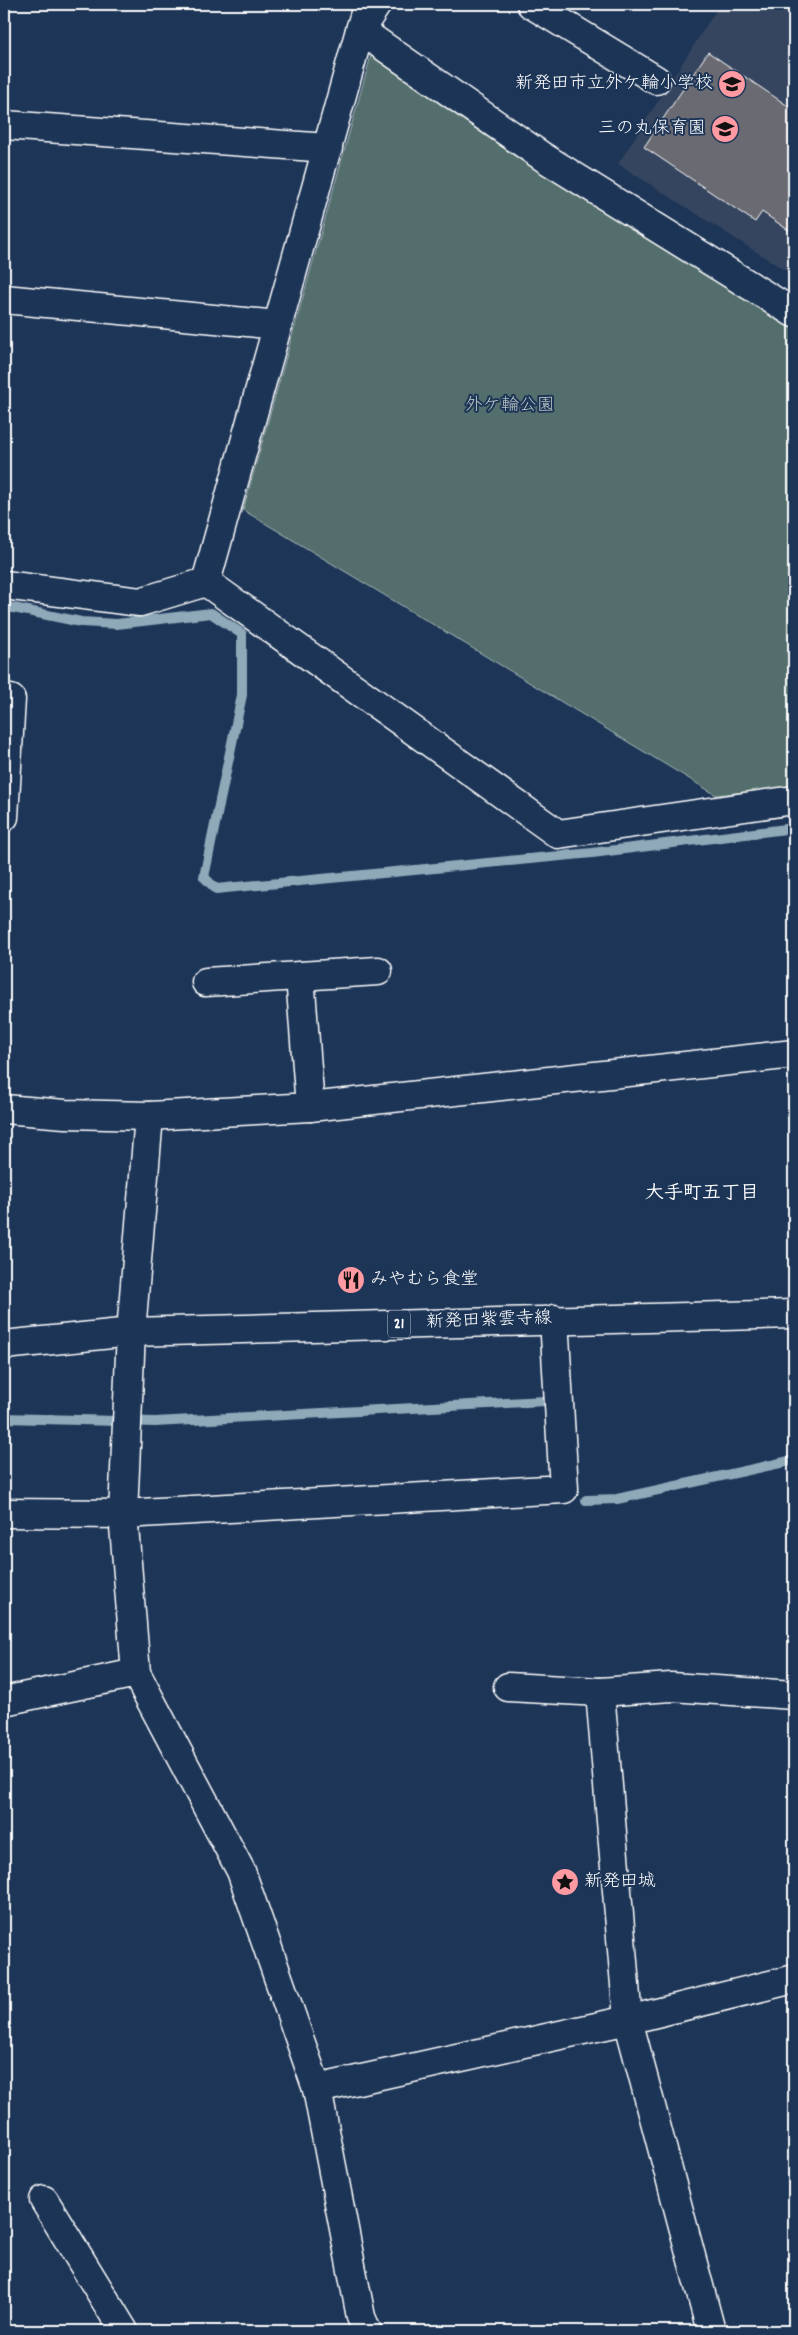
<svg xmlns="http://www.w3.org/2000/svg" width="798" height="2335" viewBox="0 0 798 2335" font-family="Dekko,'Klee One',sans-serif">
<rect width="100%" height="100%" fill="#1d3557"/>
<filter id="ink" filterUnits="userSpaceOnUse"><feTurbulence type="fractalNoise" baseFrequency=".02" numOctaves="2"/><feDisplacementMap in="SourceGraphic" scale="10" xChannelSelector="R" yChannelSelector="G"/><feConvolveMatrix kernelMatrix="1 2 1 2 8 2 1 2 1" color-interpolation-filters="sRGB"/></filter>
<g filter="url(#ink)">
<!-- built -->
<polygon fill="#34455f" points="720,4 794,4 794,276 618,164"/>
<!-- green -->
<polygon fill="#526e6c" stroke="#a8b6b6" points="374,45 794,320 794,787 716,795 243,510"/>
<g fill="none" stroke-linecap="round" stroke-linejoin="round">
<!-- stream -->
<g stroke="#8fa9b9" stroke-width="10">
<polyline points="4,606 81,622 117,624 211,613 242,634 242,695 204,877 216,889 592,853 794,828"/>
<polyline points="4,1418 155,1422 545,1401"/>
<polyline points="586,1500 617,1499 794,1460"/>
</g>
</g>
<!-- building -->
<polygon fill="#6a6b73" stroke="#fff" points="708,52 794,110 794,234 762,212 755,222 644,147"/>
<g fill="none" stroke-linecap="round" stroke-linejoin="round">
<!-- minor casing -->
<g stroke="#fff" stroke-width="31">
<g id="minor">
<polyline points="531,4 656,80"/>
<polyline points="365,13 360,30 543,157 794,313"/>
<polyline points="4,125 328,148"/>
<polyline points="4,299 278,325"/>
<polyline points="206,582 558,834 794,800"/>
<polyline points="206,582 360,30 377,4"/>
<polyline points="4,585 140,602 206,582"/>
<polyline points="4,698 11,699 4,817"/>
<polyline points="300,976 310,1107"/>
<polyline points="206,982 378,971"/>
<polyline points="4,1109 65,1114 149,1116 310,1107 794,1054"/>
<polyline points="149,1116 131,1332 123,1514 136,1673 241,1871 317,2089 361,2317 367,2331"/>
<polyline points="4,1513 123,1514 564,1489 554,1319"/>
<polyline points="508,1687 600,1692 671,1687 794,1695"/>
<polyline points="600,1692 628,2020 711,2331"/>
<polyline points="4,1701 136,1673"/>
<polyline points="317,2089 628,2020 794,1979"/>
<polyline points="44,2200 124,2331"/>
</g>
</g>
<!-- major casing -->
<g stroke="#fff" stroke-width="31">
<polyline id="major" points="4,1345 131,1332 794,1314"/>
</g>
<!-- minor -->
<use href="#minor" stroke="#1d3557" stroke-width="28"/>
<!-- major -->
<use href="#major" stroke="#1d3557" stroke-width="28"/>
</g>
</g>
<!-- icons -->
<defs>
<g id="school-disc" transform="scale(1.4375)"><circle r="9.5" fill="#ff9aa2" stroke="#1d3557"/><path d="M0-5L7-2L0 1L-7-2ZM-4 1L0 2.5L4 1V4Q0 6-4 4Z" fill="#111"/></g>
<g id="restaurant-disc" transform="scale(1.4375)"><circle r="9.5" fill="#ff9aa2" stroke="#1d3557"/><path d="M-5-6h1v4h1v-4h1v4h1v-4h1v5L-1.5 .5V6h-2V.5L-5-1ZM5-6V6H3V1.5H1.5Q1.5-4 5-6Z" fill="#111"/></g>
<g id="sight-disc" transform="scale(1.4375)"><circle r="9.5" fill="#ff9aa2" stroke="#1d3557"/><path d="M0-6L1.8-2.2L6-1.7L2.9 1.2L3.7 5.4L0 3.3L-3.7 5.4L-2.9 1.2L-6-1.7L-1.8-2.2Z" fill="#111"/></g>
</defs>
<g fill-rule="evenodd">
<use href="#school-disc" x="732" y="84"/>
<use href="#school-disc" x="725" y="129"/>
<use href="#restaurant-disc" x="351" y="1280"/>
<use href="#sight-disc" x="565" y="1882"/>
</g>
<g text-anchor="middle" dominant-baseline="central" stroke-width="4" stroke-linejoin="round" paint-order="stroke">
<!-- shield labels -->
<rect fill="#1d3557" stroke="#bbc2cd" stroke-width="1" x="388" y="1310.5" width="22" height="27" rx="4"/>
<g font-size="16" font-weight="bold" fill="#fff">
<text x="399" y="1324">21</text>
</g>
<!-- poi labels -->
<g font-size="18" fill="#fff" stroke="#1d3557" text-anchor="end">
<text x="713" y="84">新発田市立外ケ輪小学校</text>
<text x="706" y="129">三の丸保育園</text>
<text x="370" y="1280" text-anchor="start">みやむら食堂</text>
<text x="584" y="1882" text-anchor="start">新発田城</text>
</g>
<!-- park labels -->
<g font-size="18" fill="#bac5c4" stroke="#1d3557">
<text x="510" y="406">外ケ輪公園</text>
</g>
<!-- street labels -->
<g font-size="18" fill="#fff" stroke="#1d3557">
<text transform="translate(489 1321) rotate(-2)">新発田紫雲寺線</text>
</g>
<!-- neighbourhood labels -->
<g font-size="19" font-weight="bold" fill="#fff" stroke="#1d3557">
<text x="702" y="1194">大手町五丁目</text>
</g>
</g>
<!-- margin -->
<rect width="798" height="2335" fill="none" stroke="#1d3557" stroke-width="20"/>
<rect x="10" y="10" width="778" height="2315" fill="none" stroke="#fff" stroke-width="2" filter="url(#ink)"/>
</svg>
